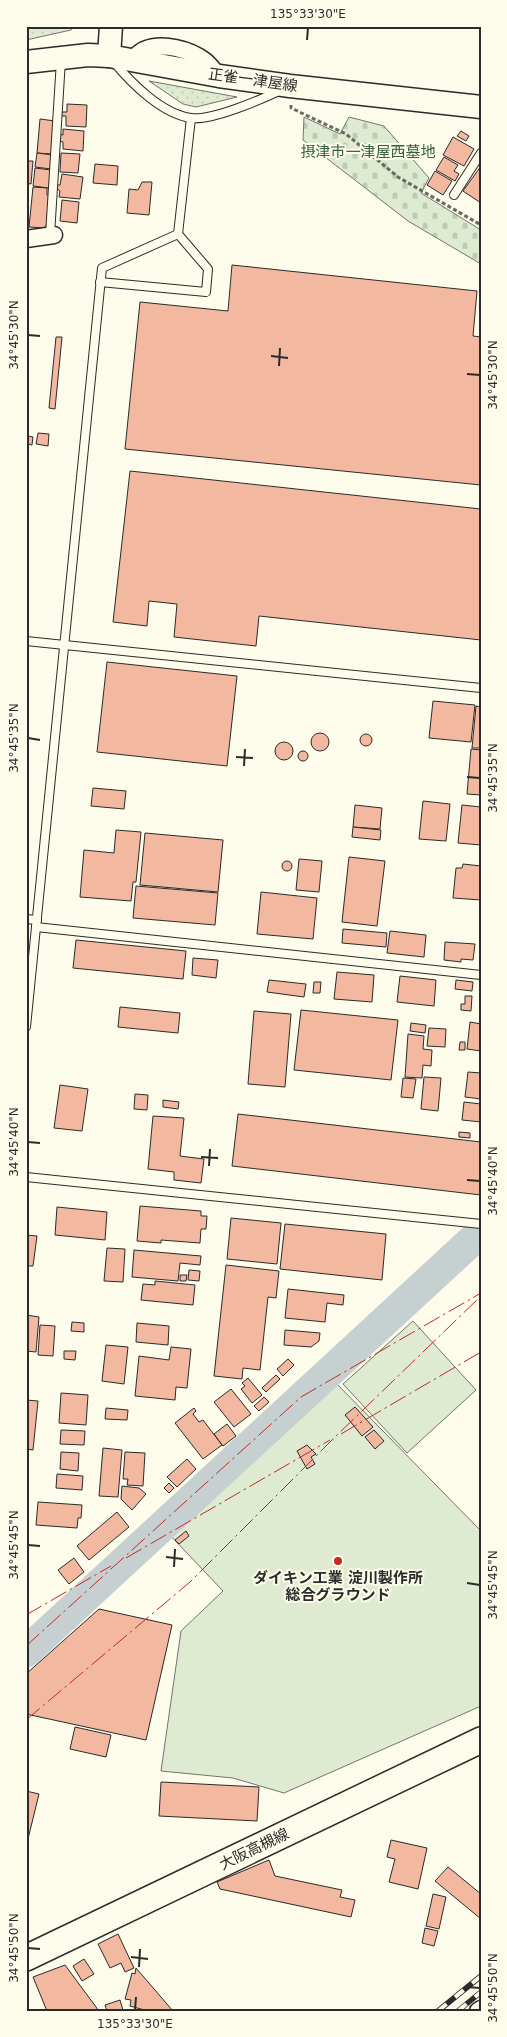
<svg xmlns="http://www.w3.org/2000/svg" width="507" height="2037" viewBox="0 0 507 2037" font-family="'DejaVu Sans','Noto Sans JP',sans-serif">
<defs>
<pattern id="green-dots" width="8" height="8" patternUnits="userSpaceOnUse" patternTransform="scale(1.25)"><rect width="8" height="8" fill="#deebd1"/><path d="M2 2h.1M6 6h.1" fill="none" stroke="#bfcab4" stroke-width="1.8" stroke-linecap="round"/></pattern>
<pattern id="cemetery-stones" width="16" height="16" patternUnits="userSpaceOnUse" patternTransform="scale(1.25)"><rect width="16" height="16" fill="#deebd1"/><path d="M2 7V4a2 2 0 0 1 4 0v3zM10 15v-3a2 2 0 0 1 4 0v3z" fill="#bfcab4"/></pattern>
</defs>
<rect width="100%" height="100%" fill="#fdfbea"/>
<!-- green -->
<g fill="url(#green-dots)" stroke="#74746e">
<polygon points="26,26 74,26 71,30 26,40"/>
<polygon points="149,81 237,97 196,107 183,104"/>
</g>
<!-- cemetery -->
<polygon fill="url(#cemetery-stones)" stroke="#74746e" points="304,117 340,134 349,117 384,126 429,178 421,193 481,230 481,264 408,221 303,140"/>
<!-- pitch -->
<g fill="#deebd1" stroke="#74746e">
<polygon points="413,1321 476,1390 407,1453 343,1384"/>
<polygon points="335,1382 481,1531 481,1706 284,1793 233,1778 161,1771 181,1631 223,1591 166,1531"/>
</g>
<g fill="none" stroke-linecap="round" stroke-linejoin="round">
<!-- river -->
<polyline stroke="#c7d0d0" stroke-width="31" points="26,1652 479,1234"/>
</g>
<!-- building -->
<g fill="#f2b8a0" stroke="#2b2b2b">
<polygon points="67,104 87,105 86,127 66,126 66,116 61,116 61,112 67,112"/>
<polygon points="40,119 55,121 52,154 37,153"/>
<polygon points="63,129 84,131 83,151 63,149 63,142 59,141 59,134 63,135"/>
<polygon points="461,131 469,136 466,141 457,136"/>
<polygon points="453,137 474,149 464,166 443,155"/>
<polygon points="37,153 53,155 51,169 35,167"/>
<polygon points="61,153 80,154 78,173 60,172"/>
<polygon points="444,157 458,165 454,171 459,174 455,181 436,170"/>
<polygon points="26,161 33,161 31,184 26,183"/>
<polygon points="95,164 118,166 117,185 93,183"/>
<polygon points="481,166 481,203 463,191"/>
<polygon points="35,168 51,170 49,188 33,186"/>
<polygon points="435,171 452,181 443,195 427,185"/>
<polygon points="62,174 83,177 80,199 59,197 60,191 56,188 56,185 60,185"/>
<polygon points="142,182 152,182 149,215 127,213 129,189 138,190"/>
<polygon points="33,187 47,188 47,195 49,196 46,228 29,227"/>
<polygon points="62,200 79,202 77,223 60,221"/>
<polygon points="232,265 477,291 473,336 481,337 481,485 125,449 140,302 228,311"/>
<polygon points="56,337 62,337 55,409 49,408"/>
<polygon points="38,433 49,434 48,446 36,444"/>
<polygon points="28,436 33,437 32,445 27,444"/>
<polygon points="130,471 481,509 481,640 259,616 256,646 174,637 177,604 149,601 147,626 113,622"/>
<polygon points="107,662 237,676 227,766 97,752"/>
<polygon points="433,701 475,705 471,742 429,738"/>
<polygon points="476,706 481,707 481,748 472,748"/>
<circle cx="320" cy="742" r="9"/>
<circle cx="366" cy="740" r="6"/>
<circle cx="284" cy="751" r="9"/>
<polygon points="471,749 481,750 481,795 467,794"/>
<circle cx="303" cy="756" r="5"/>
<polygon points="93,788 126,791 124,809 91,806"/>
<polygon points="423,801 450,804 446,841 419,839"/>
<polygon points="355,805 382,808 380,829 353,827"/>
<polygon points="462,805 481,807 481,845 458,843"/>
<polygon points="353,827 381,830 380,840 352,837"/>
<polygon points="116,830 141,832 136,882 133,882 131,901 80,897 84,850 114,853"/>
<polygon points="145,833 223,840 218,892 140,885"/>
<polygon points="349,857 385,861 377,926 342,922"/>
<polygon points="299,859 322,861 319,892 296,890"/>
<circle cx="287" cy="866" r="5"/>
<polygon points="463,864 481,866 481,900 453,898 456,868 462,868"/>
<polygon points="136,886 218,893 215,925 133,918"/>
<polygon points="261,892 317,898 313,939 257,934"/>
<polygon points="343,929 387,933 386,947 342,943"/>
<polygon points="390,931 426,935 424,957 387,953"/>
<polygon points="76,940 186,951 183,979 73,968"/>
<polygon points="445,942 475,944 473,960 461,959 461,962 444,960"/>
<polygon points="193,958 218,960 216,978 192,975"/>
<polygon points="337,972 374,975 372,1002 334,999"/>
<polygon points="400,976 436,980 434,1006 397,1002"/>
<polygon points="269,980 306,984 304,997 267,992"/>
<polygon points="456,980 473,982 472,991 455,989"/>
<polygon points="314,982 321,982 320,993 313,993"/>
<polygon points="465,996 472,996 471,1011 461,1010 461,1004 465,1004"/>
<polygon points="120,1007 180,1013 178,1033 118,1027"/>
<polygon points="301,1010 398,1020 391,1080 294,1070"/>
<polygon points="254,1011 291,1014 285,1087 248,1084"/>
<polygon points="470,1022 481,1024 481,1051 467,1049"/>
<polygon points="411,1023 426,1025 425,1033 410,1031"/>
<polygon points="429,1028 446,1029 445,1047 427,1046"/>
<polygon points="408,1034 424,1036 423,1049 432,1050 431,1066 423,1065 422,1078 405,1077"/>
<polygon points="460,1042 465,1042 465,1050 459,1050"/>
<polygon points="468,1072 481,1073 481,1099 465,1097"/>
<polygon points="424,1077 441,1078 438,1111 421,1109"/>
<polygon points="403,1078 416,1079 413,1098 401,1097"/>
<polygon points="60,1085 88,1089 82,1131 54,1128"/>
<polygon points="135,1094 148,1095 147,1110 134,1109"/>
<polygon points="163,1100 179,1102 178,1109 163,1107"/>
<polygon points="464,1102 481,1104 481,1122 462,1120"/>
<polygon points="238,1114 481,1142 481,1195 232,1166"/>
<polygon points="153,1116 184,1118 180,1156 204,1159 201,1183 174,1180 174,1172 148,1169"/>
<polygon points="459,1132 470,1133 470,1138 459,1137"/>
<polygon points="140,1206 201,1211 201,1216 207,1216 206,1229 201,1229 200,1243 161,1240 161,1243 137,1241"/>
<polygon points="57,1207 107,1212 105,1240 55,1235"/>
<polygon points="231,1218 281,1223 277,1264 227,1259"/>
<polygon points="285,1224 386,1234 382,1280 280,1269"/>
<polygon points="26,1235 37,1236 33,1266 26,1266"/>
<polygon points="107,1248 125,1249 123,1282 104,1281"/>
<polygon points="134,1250 201,1256 200,1265 180,1263 178,1281 132,1277"/>
<polygon points="226,1265 279,1271 276,1298 268,1297 260,1370 243,1368 242,1379 214,1376"/>
<polygon points="189,1270 200,1271 199,1281 188,1280"/>
<polygon points="180,1275 187,1275 186,1281 180,1281"/>
<polygon points="155,1281 195,1285 193,1305 141,1300 143,1284 155,1285"/>
<polygon points="288,1289 344,1295 343,1305 327,1303 325,1322 285,1318"/>
<polygon points="26,1315 39,1317 36,1352 26,1351"/>
<polygon points="72,1322 84,1323 84,1332 71,1331"/>
<polygon points="137,1323 169,1326 168,1345 136,1342"/>
<polygon points="40,1325 55,1326 53,1356 38,1355"/>
<polygon points="285,1330 320,1333 319,1341 311,1347 284,1345"/>
<polygon points="106,1345 128,1347 124,1384 102,1381"/>
<polygon points="171,1347 191,1349 187,1388 176,1387 175,1400 135,1396 139,1356 169,1360"/>
<polygon points="64,1351 76,1351 75,1360 64,1359"/>
<polygon points="288,1359 294,1365 283,1376 277,1369"/>
<polygon points="276,1375 280,1379 266,1392 262,1388"/>
<polygon points="248,1378 262,1395 252,1403 241,1389 245,1386 242,1383"/>
<polygon points="231,1389 251,1414 234,1427 214,1402"/>
<polygon points="61,1393 88,1395 86,1425 59,1423"/>
<polygon points="264,1397 269,1402 259,1411 254,1406"/>
<polygon points="26,1400 38,1401 33,1450 26,1449"/>
<polygon points="355,1407 373,1427 362,1436 345,1415"/>
<polygon points="106,1408 128,1410 127,1420 105,1419"/>
<polygon points="194,1408 196,1411 193,1414 199,1422 203,1420 222,1445 203,1459 175,1423"/>
<polygon points="227,1424 236,1436 223,1446 214,1434"/>
<polygon points="61,1430 85,1431 84,1445 60,1444"/>
<polygon points="374,1430 384,1441 375,1449 365,1437"/>
<polygon points="307,1445 316,1454 311,1457 315,1464 307,1469 297,1451"/>
<polygon points="103,1448 122,1450 118,1497 99,1496"/>
<polygon points="61,1452 79,1453 78,1471 60,1469"/>
<polygon points="125,1452 145,1453 143,1486 127,1485 128,1479 123,1479"/>
<polygon points="187,1459 196,1469 177,1487 167,1477"/>
<polygon points="57,1474 83,1476 82,1490 56,1488"/>
<polygon points="169,1483 174,1488 169,1493 164,1488"/>
<polygon points="122,1486 139,1488 146,1494 132,1510 121,1499"/>
<polygon points="38,1502 82,1505 81,1518 78,1518 77,1528 36,1525"/>
<polygon points="117,1512 129,1527 89,1560 77,1546"/>
<polygon points="186,1531 189,1536 179,1544 175,1540"/>
<polygon points="74,1558 84,1572 69,1584 58,1570"/>
<polygon points="99,1609 172,1625 146,1740 26,1714 26,1674"/>
<polygon points="75,1727 111,1735 106,1757 70,1749"/>
<polygon points="161,1782 259,1787 257,1821 159,1816"/>
<polygon points="26,1791 39,1794 28,1839 26,1839"/>
<polygon points="391,1840 427,1848 418,1889 389,1882 395,1859 387,1857"/>
<polygon points="269,1860 275,1876 342,1890 340,1897 355,1900 351,1917 220,1889 217,1882"/>
<polygon points="448,1867 481,1894 481,1919 435,1881"/>
<polygon points="433,1894 446,1897 439,1929 426,1926"/>
<polygon points="425,1928 438,1931 434,1946 422,1943"/>
<polygon points="118,1934 134,1968 125,1972 121,1963 110,1968 98,1944"/>
<polygon points="84,1959 94,1974 82,1981 73,1966"/>
<polygon points="65,1965 99,2011 47,2011 33,1977"/>
<polygon points="136,1968 173,2011 148,2011 130,2006 131,2000 125,1999 132,1973 135,1974"/>
<polygon points="120,2000 123,2010 107,2011 105,2005"/>
</g>
<g fill="none" stroke-linecap="round" stroke-linejoin="round">
<!-- lane casing -->
<g stroke="#2b2b2b" stroke-width="10">
<g id="lane">
<path d="M114,62C131,83 162,114 191,118C211,121 260,100 279,91"/>
<polyline points="454,195 481,153"/>
<polyline points="50,235 61,60"/>
<polyline points="100,282 206,292 208,269 178,234"/>
<polyline points="26,641 481,688"/>
<polyline points="26,919 37,920"/>
<polyline points="36,927 481,975"/>
<polyline points="26,1027 102,268 178,234 191,118"/>
<polyline points="26,1177 481,1224"/>
</g>
</g>
<!-- street casing -->
<g stroke="#2b2b2b" stroke-width="19">
<g id="street">
<path d="M131,60C135,57 140,52 144,50C162,42 190,49 205,61C210,65 214,71 219,76"/>
<polyline points="26,239 54,235"/>
<polyline points="478,2011 481,2009"/>
</g>
</g>
<!-- secondary casing -->
<g stroke="#2b2b2b" stroke-width="25">
<g id="secondary">
<polyline points="109,56 111,26"/>
<polyline points="26,62 88,55 109,56 219,76 290,86 481,107"/>
</g>
</g>
<!-- primary casing -->
<g stroke="#2b2b2b" stroke-width="28">
<polyline id="primary" points="26,1958 481,1740"/>
</g>
<!-- path -->
<polyline stroke="#6a6964" stroke-width="3" stroke-dasharray="4 2.5" stroke-linecap="butt" points="291,105 291,108 346,134 398,177 481,225"/>
<!-- lane -->
<use href="#lane" stroke="#fdfbea" stroke-width="8"/>
<!-- street -->
<use href="#street" stroke="#fdfbea" stroke-width="16"/>
<!-- secondary -->
<use href="#secondary" stroke="#fdfbea" stroke-width="22"/>
<!-- primary -->
<use href="#primary" stroke="#fdfbea" stroke-width="25"/>
<!-- rail casing -->
<g stroke="#2b2b2b" stroke-width="5.5">
<g id="rail">
<polyline points="438,2011 481,1976"/>
<polyline points="458,2011 481,1992"/>
</g>
</g>
<!-- rail -->
<use href="#rail" stroke="#fdfbea" stroke-width="4" stroke-dasharray="11" stroke-linecap="butt"/>
<!-- power -->
<g stroke="#c62828" stroke-width="1" stroke-dasharray="18 4 2.5 4" stroke-linecap="butt">
<polyline points="341,1434 481,1352"/>
<polyline points="126,1558 330,1440"/>
<polyline points="26,1615 111,1566"/>
<polyline points="26,1646 301,1397 481,1293"/>
<polyline points="26,1720 190,1582 334,1438 481,1296"/>
</g>
</g>
<!-- ticks -->
<path fill="none" stroke="#2b2b2b" stroke-width="2" d="M307,40L308,28M28,335L40,336M271,356L288,358M279,366L280,348M467,374L480,375M28,738L40,740M236,757L253,758M244,766L245,749M467,777L480,778M28,1142L40,1143M201,1157L218,1158M209,1166L210,1149M467,1180L480,1181M28,1545L40,1546M166,1557L183,1559M174,1567L175,1549M467,1583L480,1585M28,1948L40,1949M131,1957L148,1959M139,1967L140,1949M467,1987L480,1988M135,2010L136,1997"/>
<!-- markers -->
<circle fill="#c62828" stroke="#fdfbea" stroke-width="2" cx="338" cy="1561" r="5"/>
<g text-anchor="middle" dominant-baseline="central" stroke-width="4" stroke-linejoin="round" paint-order="stroke">
<!-- street labels -->
<g font-size="15" fill="#2b2b2b" stroke="#fdfbea">
<text transform="translate(253 80) rotate(8)">正雀一津屋線</text>
<text transform="translate(254 1849) rotate(-26)">大阪高槻線</text>
</g>
<!-- park labels -->
<g font-size="15" fill="#34623c" stroke="#fdfbea">
<text x="368" y="152">摂津市一津屋西墓地</text>
</g>
<!-- poi labels -->
<g font-size="15" font-weight="bold" fill="#2b2b2b" stroke="#fdfbea">
<text x="338" y="1578">ダイキン工業 淀川製作所<tspan x="338" dy="17">総合グラウンド</tspan></text>
</g>
</g>
<!-- border -->
<rect width="507" height="2037" fill="none" stroke="#fdfbea" stroke-width="55"/>
<rect x="28" y="28" width="452" height="1982" fill="none" stroke="#2b2b2b" stroke-width="2"/>
<g font-size="12" text-anchor="middle" fill="#2b2b2b">
<text x="308" y="18">135°33'30"E</text>
<text transform="translate(14 335) rotate(-90)" y="4">34°45'30"N</text>
<text transform="translate(493 375) rotate(-90)" y="4">34°45'30"N</text>
<text transform="translate(14 738) rotate(-90)" y="4">34°45'35"N</text>
<text transform="translate(493 778) rotate(-90)" y="4">34°45'35"N</text>
<text transform="translate(14 1142) rotate(-90)" y="4">34°45'40"N</text>
<text transform="translate(493 1181) rotate(-90)" y="4">34°45'40"N</text>
<text transform="translate(14 1545) rotate(-90)" y="4">34°45'45"N</text>
<text transform="translate(493 1585) rotate(-90)" y="4">34°45'45"N</text>
<text transform="translate(14 1948) rotate(-90)" y="4">34°45'50"N</text>
<text transform="translate(493 1988) rotate(-90)" y="4">34°45'50"N</text>
<text x="135" y="2028">135°33'30"E</text>
</g>
</svg>
